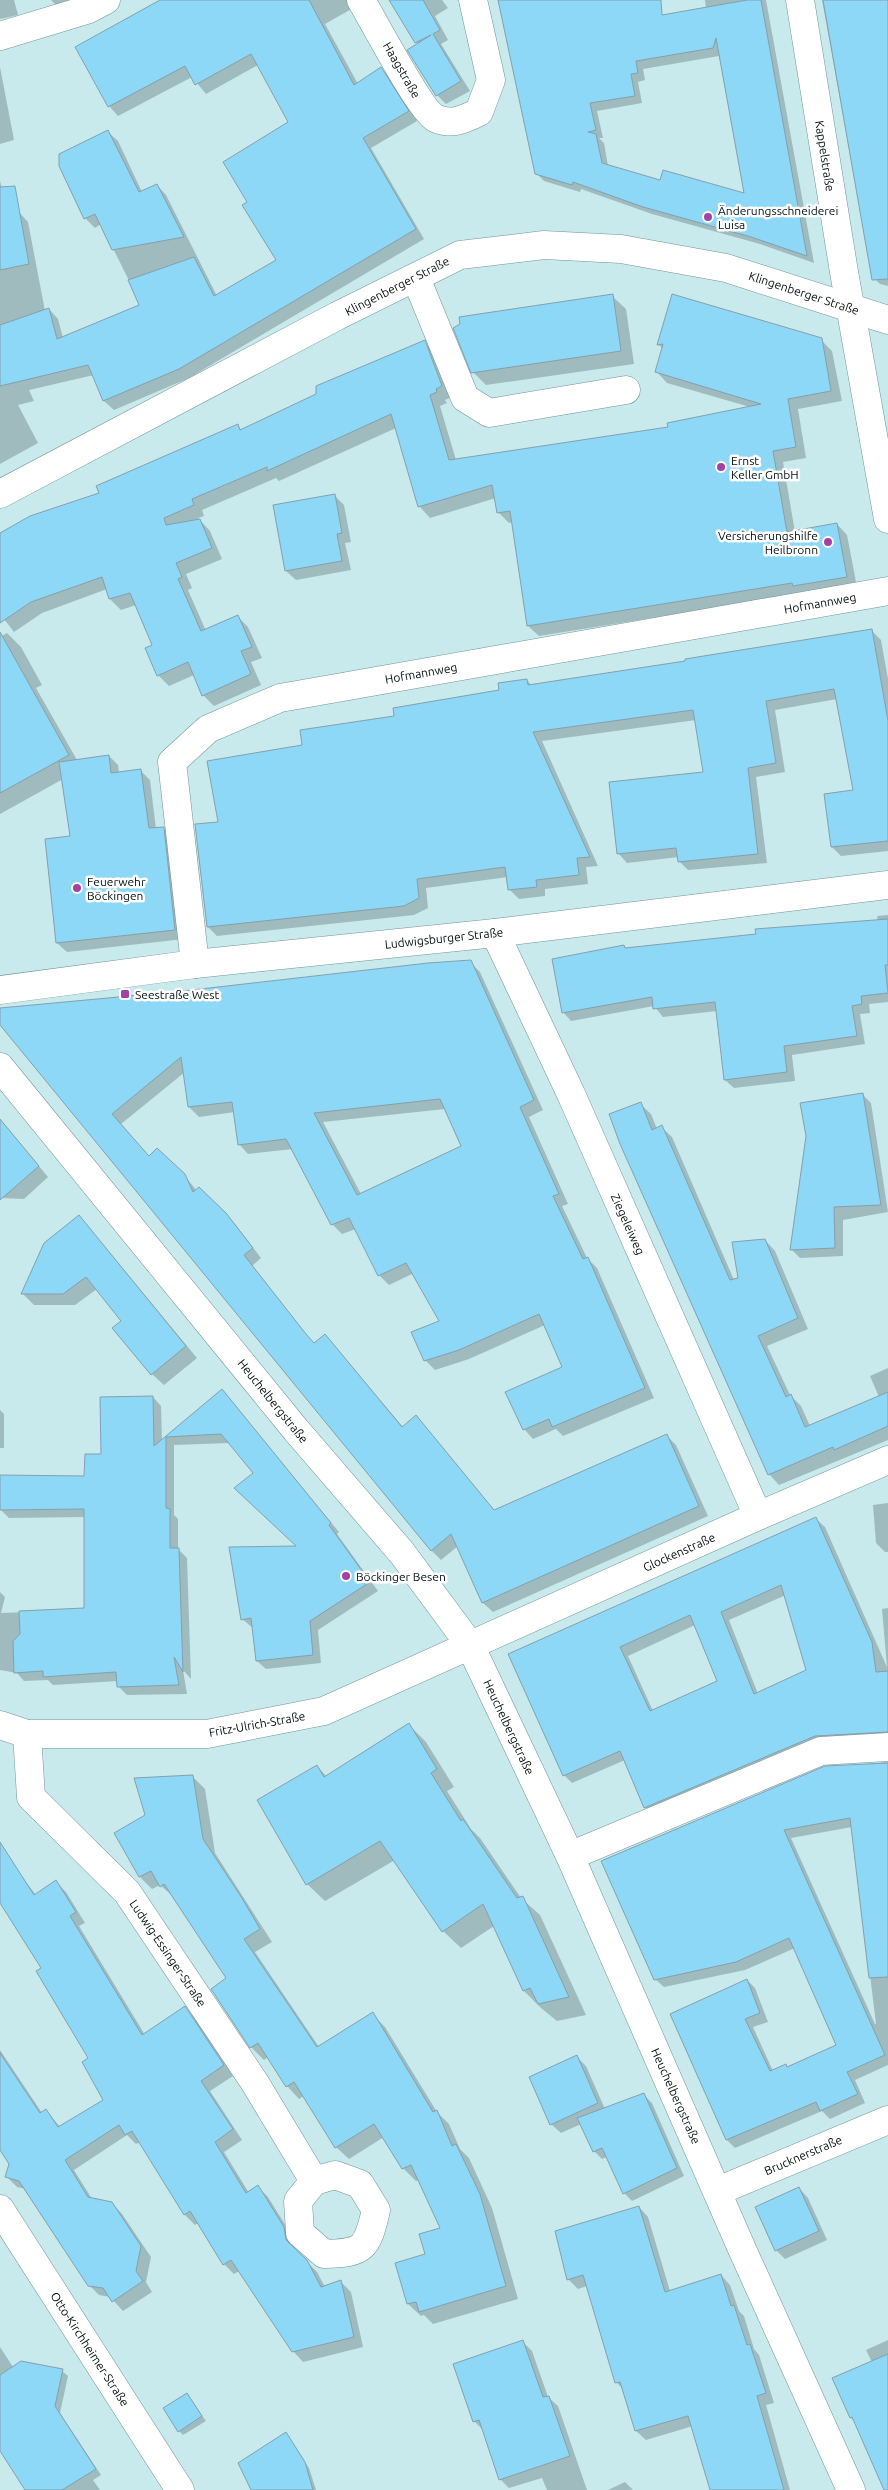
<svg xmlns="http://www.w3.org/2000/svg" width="888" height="2490" viewBox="0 0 888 2490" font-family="Ubuntu,sans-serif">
<rect width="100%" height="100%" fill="#c8eaed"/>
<!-- shadow -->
<g fill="#0003" fill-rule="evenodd">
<polygon points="0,0 14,0 18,15 0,19"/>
<polygon points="51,0 97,0 59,8"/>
<polygon points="163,0 360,0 355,7 325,24 358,84 381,69 390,78 417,121 371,148 424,239 189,378 114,410 104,401 94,375 29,390 34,401 18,405 38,443 0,464 0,181 9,214 19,212 28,222 45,311 49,309 58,319 63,338 141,305 101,224 95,228 85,218 108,132 118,141 142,192 157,185 166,195 217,296 278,261 249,202 290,122 258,65 206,94 192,77 118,116 109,106"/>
<polygon points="391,0 442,0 448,8 435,16 448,40 441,44 470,91 446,104 437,95 418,44"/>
<path d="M501,0H583L592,44L706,9L705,0H766L814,263L760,244L652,214L581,189L580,192L544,181L536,173ZM719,56L746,195L661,182L608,166L604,143L599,138H603L597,111L642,103L638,82L645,80L643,69Z"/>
<polygon points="822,0 888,0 888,286 880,284 872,276"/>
<polygon points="0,67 14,140 0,144"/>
<polygon points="673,295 821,340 832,351 842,401 798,409 806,458 783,462 795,532 837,524 847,535 857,587 802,594 539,636 528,626 513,522 509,523 498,512 496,498 430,518 420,507 396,428 279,481 276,478 202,510 204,516 198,518 210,531 222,559 186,574 192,588 188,590 206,631 237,616 248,627 262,658 251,662 261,685 214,706 203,695 194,675 169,686 158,675 154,645 136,605 121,610 110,599 107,589 42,613 14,632 0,614 0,534 101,494 238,426 242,431 424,342 435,353 452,397 445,400 447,403 440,406 456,460 669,428 750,407 667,383 657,372 663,349 659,345"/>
<polygon points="612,296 626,309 634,364 486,385 473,372"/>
<polygon points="335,496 344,505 351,542 345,543 351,570 296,580 286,571"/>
<polygon points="871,630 881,640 888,679 888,851 841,856 832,847 854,792 837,699 775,710 785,772 756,777 767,863 688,870 679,861 679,857 627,863 618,853 704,773 696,720 542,741 598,866 586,867 588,884 545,889 545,896 519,899 509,889 508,877 426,888 428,908 414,915 217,936 208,927 219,824 303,746 396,717 501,691 527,680 532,686 687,662"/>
<polygon points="7,633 21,647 42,685 36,688 77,760 109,756 118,765 119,773 141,771 150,780 156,829 163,828 173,838 184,939 67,952 57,943 71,837 63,779 0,814 0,637"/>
<polygon points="888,915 888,1002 869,1004 870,1013 860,1014 865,1044 792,1055 795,1081 734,1088 725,1080 717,1011 663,1017 654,1006 571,1021 563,1012 624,947 627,950 878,921 877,916"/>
<path d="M470,962L480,972L543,1110L529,1117L568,1204L562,1206L587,1258L597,1268L654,1398L563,1436L556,1429L533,1439L524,1429L564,1367L545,1325L469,1359L435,1370L425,1360L441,1322L414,1273L389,1285L379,1275L356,1229L342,1234L332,1224L293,1149L248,1154L239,1144L235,1112L199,1117L189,1107L185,1072L121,1124L149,1157L184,1175L197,1191L235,1224L261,1258L252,1266L314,1344L325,1335L403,1427L416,1417L495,1511L666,1435L676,1445L708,1516L493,1612L483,1603L458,1546L441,1560L431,1550L0,1024V1010ZM445,1109L462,1146L361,1194L323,1122Z"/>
<polygon points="862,1094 871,1103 888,1212 843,1220 843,1256 800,1258 792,1250"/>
<polygon points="640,1104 651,1114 657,1129 661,1127 672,1137 734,1280 740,1278 765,1240 775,1251 808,1329 767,1346 790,1395 801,1406 810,1426 879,1397 870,1376 888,1368 888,1440 779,1485 769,1474"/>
<polygon points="0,1119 48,1177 24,1199 0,1198 0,1245"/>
<polygon points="79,1216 197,1358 164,1385 152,1374 123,1321 97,1289 75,1305 34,1305 23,1294"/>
<polygon points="222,1391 339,1532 337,1534 378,1591 318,1630 321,1663 266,1669 257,1661 253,1628 242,1619 298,1547 255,1473 229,1443 174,1445 174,1515 178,1519 178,1549 187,1558 191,1679 183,1670 187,1694 127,1695 118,1686 118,1681 53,1685 48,1680 24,1681 17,1673 0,1670 0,1592 5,1597 1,1613 85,1610 85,1517 9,1518 0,1509 0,1476 85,1477 153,1397 161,1406 162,1441"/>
<polygon points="0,1410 4,1414 4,1448 0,1448"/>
<polygon points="888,1503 888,1552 885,1552 876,1543 873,1505"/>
<path d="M816,1519L825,1527L887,1667L882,1609L888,1608V1740L654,1816L645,1807L625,1760L572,1783L564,1775L510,1654ZM786,1595L808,1671L758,1694L729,1620ZM695,1625L719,1682L653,1711L628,1656Z"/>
<polygon points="409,1725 426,1742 454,1787 447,1791 471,1829 480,1838 521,1898 540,1915 586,2015 557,2021 541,2008 524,1991 494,1926 461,1948 443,1931 395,1860 325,1901 307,1884 317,1766 327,1777"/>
<path d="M888,1762V2065L855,2080L865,2103L830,2119L822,2111L735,2148L727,2140L671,2014L747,1980L755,1988L768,2022L753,2027L773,2071L788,2068L838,2046L795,1948L745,1970L664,1987L655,1979L825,1768ZM852,1827L876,2024H875L791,1838Z"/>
<polygon points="192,1776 205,1789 215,1853 272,1942 255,1952 319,2047 372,2014 385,2027 437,2112 449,2124 460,2149 469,2158 492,2208 518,2299 433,2324 424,2315 421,2316 408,2304 427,2255 442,2228 419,2180 416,2181 403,2168 384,2137 349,2159 336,2147 304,2096 299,2099 287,2086 268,2057 264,2060 251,2047 213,1989 228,1979 175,1898 160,1885 152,1889 140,1877 147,1815"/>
<polygon points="16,1869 36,1895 56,1882 66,1892 85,1923 79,1926 145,2035 185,2008 195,2018 233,2076 210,2091 242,2140 224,2152 249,2193 258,2187 268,2197 294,2239 296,2251 317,2272 325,2287 341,2282 351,2292 363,2347 303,2362 293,2351 239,2271 234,2274 224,2264 199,2222 195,2225 185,2215 140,2142 136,2144 127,2135 74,2170 92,2199 112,2203 122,2214 151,2257 146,2282 152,2292 123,2311 110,2297 99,2295 89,2285 26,2189 17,2187 7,2177 10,2164 0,2148 0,2050 42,2113 46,2110 60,2127 105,2100 90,2059 43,1969 0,1901 0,1879"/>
<polygon points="577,2057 586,2066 605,2109 644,2095 652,2103 684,2176 632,2201 624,2193 607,2157 602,2159 594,2151 581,2124 561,2133 551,2124"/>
<polygon points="799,2188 808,2198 827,2240 785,2259 776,2250"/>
<polygon points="639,2207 648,2217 670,2291 721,2275 730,2285 739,2311 744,2316 754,2349 759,2355 774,2403 766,2405 790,2490 711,2490 693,2426 646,2440 636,2431 624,2390 616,2382 587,2286 578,2289 568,2279"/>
<polygon points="888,2340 888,2489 857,2424 851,2418 872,2362 866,2350"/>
<polygon points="523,2342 532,2351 548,2397 558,2406 587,2490 547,2490 542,2478 509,2488 500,2479 484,2431 474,2421"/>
<polygon points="0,2347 13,2367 62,2371 68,2376 60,2413 101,2475 93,2480 100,2490 28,2490 0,2448"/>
<polygon points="187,2394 206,2421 183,2435 179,2431"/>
<polygon points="286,2434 309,2468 316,2490 251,2490"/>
<polygon points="625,2482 633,2490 608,2490"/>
</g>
<!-- building -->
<g fill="#8dd7f7" stroke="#84a0ad" fill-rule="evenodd">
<polygon points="160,0 309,0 354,85 381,67 409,111 363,138 416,229 179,369 103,401 88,365 0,386 0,325 49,308 57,339 139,305 128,280 194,257 214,296 276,260 242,205 247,202 223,162 288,122 251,54 195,85 185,66 108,107 75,47"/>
<polygon points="389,0 423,0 440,30 433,34 461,81 436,96 407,50 431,35 415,43"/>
<path d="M498,0H661L662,15L747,0H761L807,256L751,237L643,207L573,182L572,185L535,174ZM716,38L744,193L663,170L660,180L602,163L596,134L588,132L596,130L590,103L635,96L631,74L638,73L636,61L713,48Z"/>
<polygon points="823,0 888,0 888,279 872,280"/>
<polygon points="108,130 139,192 157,184 184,237 112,250 95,214 84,219 59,166 59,154"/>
<polygon points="15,186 29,264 0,270 0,187"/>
<polygon points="613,294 621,351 471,373 453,328 460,324 459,317"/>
<polygon points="672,294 822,338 831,391 788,399 796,447 773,451 787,532 837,523 847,577 793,586 792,583 527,626 510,511 497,513 492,485 418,507 391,414 267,471 267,467 192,499 194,505 164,518 166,525 200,519 212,548 176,563 182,577 178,579 201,631 238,615 252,647 241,651 251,674 202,696 188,662 157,676 145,648 152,645 130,593 109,599 102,577 31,602 0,623 0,533 30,516 99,493 96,486 238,424 240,430 316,394 316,386 425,340 442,386 436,389 437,392 430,395 449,460 668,427 667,423 761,404 655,372 663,344 657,345"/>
<polygon points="335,494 342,533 337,534 342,561 285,571 273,505"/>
<polygon points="872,629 888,721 888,841 831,847 824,794 853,790 834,689 766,701 776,763 748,768 758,854 678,862 676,848 617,854 609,782 703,772 693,710 533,732 590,857 577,858 579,875 536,880 537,887 508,890 505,867 417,879 419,898 404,906 207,927 195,824 218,822 207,761 302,745 300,730 394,716 393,708 499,690 498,683 527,679 528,685 685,661 685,659"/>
<polygon points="0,632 69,755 0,793"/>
<polygon points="109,755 111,773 141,769 149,828 164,827 175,930 56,943 45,839 70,836 59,762"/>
<polygon points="888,919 888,965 885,965 888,993 861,996 862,1004 852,1006 857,1036 784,1046 787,1072 724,1080 715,1002 653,1009 652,997 562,1013 552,959 624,945 625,948 756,934 755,929"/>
<path d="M471,960L534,1100L520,1107L559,1194L553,1196L583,1259L588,1257L645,1388L552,1427L549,1419L523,1430L505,1392L562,1367L539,1314L459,1350L424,1361L411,1332L439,1321L406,1263L378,1276L349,1218L331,1225L286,1139L238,1145L232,1102L188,1107L181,1057L112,1114L149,1156L157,1148L185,1174L193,1192L199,1187L226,1213L253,1248L244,1255L306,1334L314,1343L325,1334L402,1427L416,1415L494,1510L667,1434L699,1506L482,1603L451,1534L431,1551L0,1025V1008L183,991L428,963ZM440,1099L461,1146L357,1195L314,1113Z"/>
<polygon points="863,1093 881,1205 834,1207 835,1248 790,1250 806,1136 800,1103"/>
<polygon points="641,1102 652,1130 662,1125 730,1280 738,1278 732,1242 765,1239 798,1318 758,1336 786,1397 791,1394 805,1427 888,1392 888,1426 834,1450 833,1447 768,1475 620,1144 609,1114"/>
<polygon points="0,1119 39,1166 0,1200"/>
<polygon points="79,1215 186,1346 151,1375 112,1328 121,1321 86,1277 63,1294 21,1294 44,1243"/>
<polygon points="222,1389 331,1523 329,1525 370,1582 310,1621 313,1655 256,1661 251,1618 241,1620 229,1547 296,1546 234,1488 253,1473 221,1434 166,1437 166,1508 170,1509 170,1548 179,1548 183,1672 174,1657 179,1685 117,1687 116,1672 43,1677 43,1671 14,1673 13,1641 20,1634 19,1611 84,1608 84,1509 0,1510 0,1475 84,1476 85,1454 101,1454 100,1397 153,1396 154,1446"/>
<path d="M816,1517L872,1642L876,1672L888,1671V1732L815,1736L644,1808L620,1751L563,1776L508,1654ZM781,1585L806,1670L754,1694L721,1612ZM690,1615L717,1681L650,1711L620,1647Z"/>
<polygon points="409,1723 437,1769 431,1773 461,1821 463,1819 517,1898 523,1896 569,1997 538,2004 530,1988 523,1991 483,1904 442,1932 380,1841 306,1885 257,1800 317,1765 324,1777"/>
<polygon points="888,1763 888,1977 869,1978 850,1818 784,1830 885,2055 847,2072 858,2094 820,2111 816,2102 726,2140 670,2014 747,1979 760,2013 745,2019 770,2071 786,2064 787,2067 836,2045 789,1938 736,1962 654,1980 601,1861 825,1766"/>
<polygon points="193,1775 203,1839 242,1898 260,1929 244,1939 317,2047 373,2012 433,2112 437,2110 452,2146 456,2144 480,2194 506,2286 419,2312 416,2302 407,2304 395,2263 425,2254 419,2234 440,2228 411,2165 402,2169 374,2124 335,2148 294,2082 286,2087 258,2043 250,2048 211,1989 226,1978 164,1884 160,1887 151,1871 139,1877 114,1833 145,1815 134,1778"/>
<polygon points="0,1842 34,1895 56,1880 76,1912 70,1916 142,2035 185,2006 224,2065 201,2081 233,2129 215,2142 246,2193 258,2185 284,2227 286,2240 307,2260 321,2287 341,2280 354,2337 292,2352 231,2260 223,2265 190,2211 184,2215 132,2131 125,2135 119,2125 65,2160 88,2197 112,2202 141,2246 136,2271 143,2281 112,2302 103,2288 88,2286 19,2181 5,2177 9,2164 0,2150 0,2053 40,2113 46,2109 58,2127 103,2100 82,2062 88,2058 36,1971 41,1968 0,1903"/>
<polygon points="577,2055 598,2103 550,2125 529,2077"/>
<polygon points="644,2093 677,2168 623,2194 602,2148 593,2152 577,2118"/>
<polygon points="799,2187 819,2231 775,2251 755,2207"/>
<polygon points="639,2206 665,2292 721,2274 731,2306 734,2305 747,2345 750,2344 766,2393 757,2396 784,2490 710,2490 688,2416 635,2431 620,2382 615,2383 583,2275 567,2280 555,2231"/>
<polygon points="523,2340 543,2397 549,2396 570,2456 499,2480 479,2420 473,2422 453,2364"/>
<polygon points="888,2354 888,2490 884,2490 852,2417 850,2418 832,2378"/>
<polygon points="21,2361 63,2369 55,2406 96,2469 62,2490 25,2490 0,2451 0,2375"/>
<polygon points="187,2393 202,2416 178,2432 163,2408"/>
<polygon points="286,2432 305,2462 313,2490 251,2490 238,2463"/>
</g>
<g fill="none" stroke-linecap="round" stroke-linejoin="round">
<!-- minor casing -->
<g stroke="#739496" stroke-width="29">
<g id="minor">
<path d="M361,0C373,20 420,110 435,118C451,126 465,119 479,112L491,80L473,0"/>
<polyline points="800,0 844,272 888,519"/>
<polyline points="0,36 89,9 106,0"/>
<polyline points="416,278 465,398 489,413 626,390"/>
<polyline points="0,494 337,316 460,255 544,245 621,249 726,268 888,320"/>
<polyline points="495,933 571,1094 758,1516"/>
<polyline points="195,964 172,762 208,729 280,698 888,591"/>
<polyline points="0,990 195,964 495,933 888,885"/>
<polyline points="0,1067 296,1430 402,1553 470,1645 570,1856 742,2249 851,2490"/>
<polyline points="0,1725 27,1734 207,1734 324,1711 758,1516 888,1460"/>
<path d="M27,1734L31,1797L127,1892L255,2083L314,2181L298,2201L300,2233L324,2254C364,2253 367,2249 376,2210L360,2184L335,2175L314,2181"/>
<polyline points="570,1856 821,1751 888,1747"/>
<polyline points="718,2191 888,2120"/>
<polyline points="0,2209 180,2490"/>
</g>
</g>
<!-- minor -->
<use href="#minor" stroke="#fff" stroke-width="28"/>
</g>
<!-- markers -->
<g fill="#a540a5" stroke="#fff" stroke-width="2">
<circle cx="708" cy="217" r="5"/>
<circle cx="721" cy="467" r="5"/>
<circle cx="828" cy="542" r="5"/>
<circle cx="77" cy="888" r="5"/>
<rect x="120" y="989" width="10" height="10" rx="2.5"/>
<circle cx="346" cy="1576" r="5"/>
</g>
<g text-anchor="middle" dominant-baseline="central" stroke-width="5" stroke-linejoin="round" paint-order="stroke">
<!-- street labels -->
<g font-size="12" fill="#051011" stroke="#fff">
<text transform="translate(402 70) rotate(60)">Haagstraße</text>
<text transform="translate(825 156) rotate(81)">Kappelstraße</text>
<text transform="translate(397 286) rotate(-27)">Klingenberger Straße</text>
<text transform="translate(804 293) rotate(18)">Klingenberger Straße</text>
<text transform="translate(820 603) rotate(-10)">Hofmannweg</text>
<text transform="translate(421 673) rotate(-10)">Hofmannweg</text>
<text transform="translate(444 938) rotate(-6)">Ludwigsburger Straße</text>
<text transform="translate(628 1224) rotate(66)">Ziegeleiweg</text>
<text transform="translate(273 1401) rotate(51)">Heuchelbergstraße</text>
<text transform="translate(679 1552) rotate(-24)">Glockenstraße</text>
<text transform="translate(257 1724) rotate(-10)">Fritz-Ulrich-Straße</text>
<text transform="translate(509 1727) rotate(65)">Heuchelbergstraße</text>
<text transform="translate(168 1953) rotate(56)">Ludwig-Essinger-Straße</text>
<text transform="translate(676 2096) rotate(66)">Heuchelbergstraße</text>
<text transform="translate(803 2155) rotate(-23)">Brucknerstraße</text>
<text transform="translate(90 2349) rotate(57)">Otto-Kirchheimer-Straße</text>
</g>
<!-- poi labels -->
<g font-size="12" fill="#051011" stroke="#fff" text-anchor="start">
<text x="718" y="210">Änderungsschneiderei<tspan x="718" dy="14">Luisa</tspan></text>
<text x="731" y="460">Ernst<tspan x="731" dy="14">Keller GmbH</tspan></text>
<text x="818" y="535" text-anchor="end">Versicherungshilfe<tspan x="818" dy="14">Heilbronn</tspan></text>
<text x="87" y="881">Feuerwehr<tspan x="87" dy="14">Böckingen</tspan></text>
<text x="135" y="994">Seestraße West</text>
<text x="356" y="1576">Böckinger Besen</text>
</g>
</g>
</svg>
